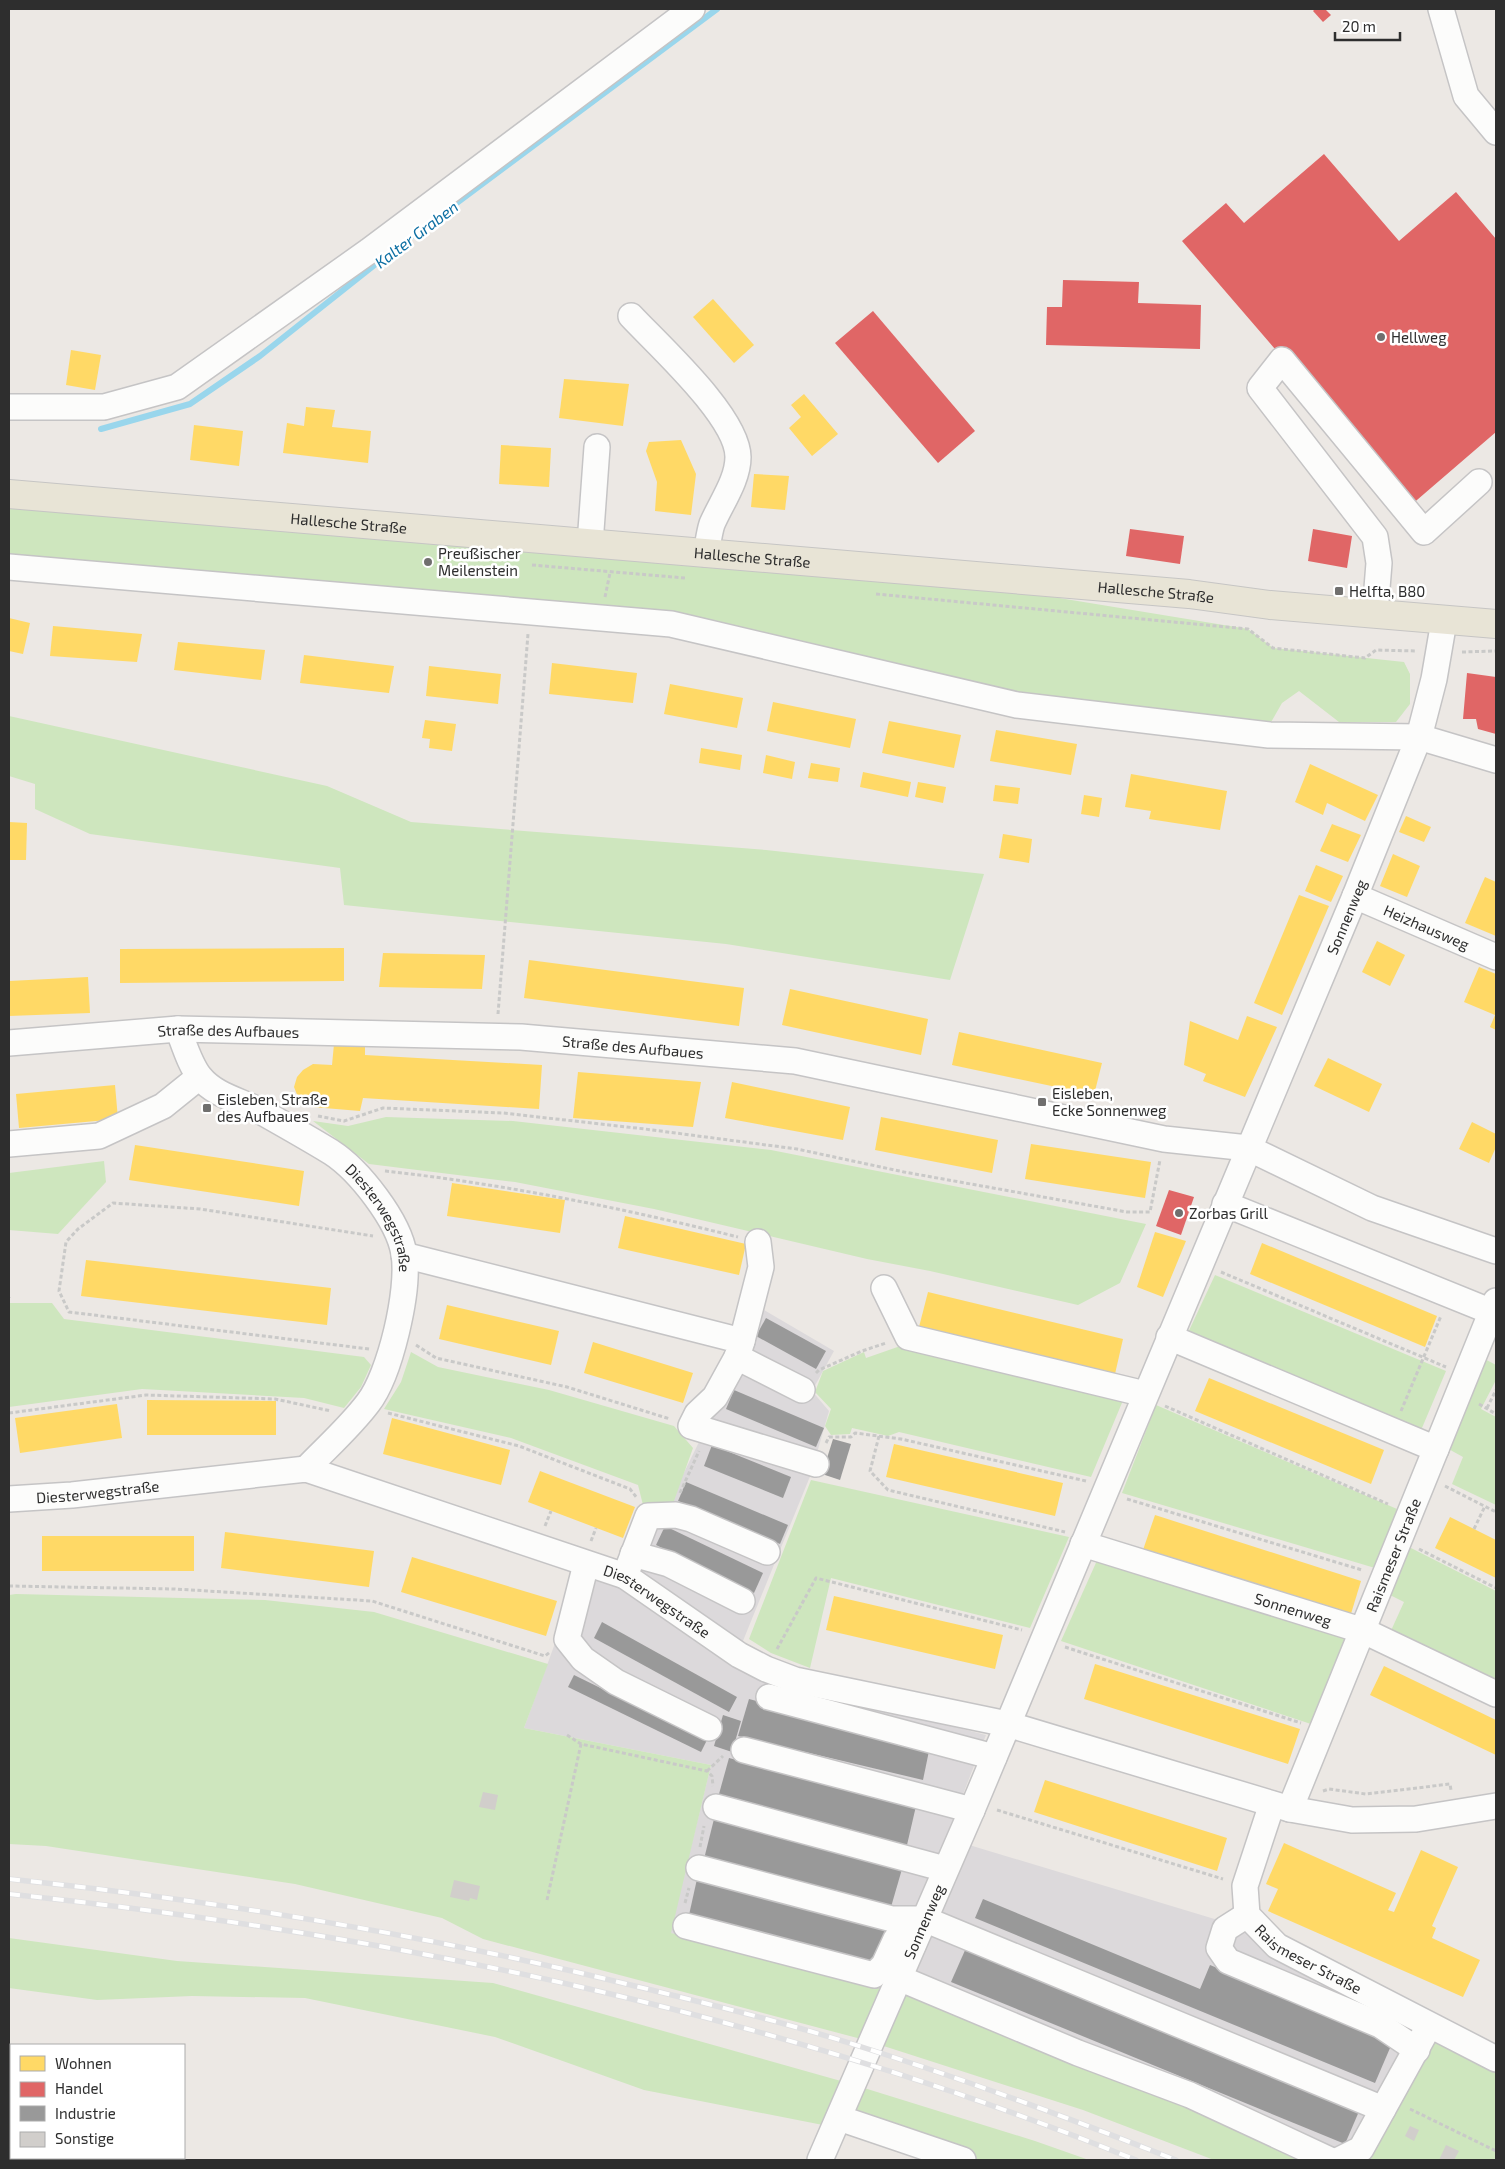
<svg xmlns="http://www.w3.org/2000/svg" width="1505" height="2169" viewBox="0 0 1505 2169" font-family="'Exo 2',sans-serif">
<rect width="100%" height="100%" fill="#ece8e4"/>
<!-- industrial -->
<polygon fill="#dcd9db" points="764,1310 834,1351 812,1391 829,1411 811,1474 734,1663 758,1677 986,1735 946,1838 1241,1927 1420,2026 1363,2160 966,2018 885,1987 670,1933 711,1765 524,1728 580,1575 639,1564"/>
<!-- green -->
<g fill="#cee6be">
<polygon points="9,505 1041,595 1248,629 1273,648 1404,662 1410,674 1410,704 1396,722 1339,722 1299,691 1282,703 1270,724 1052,703 673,614 9,555"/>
<polygon points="9,716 327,786 411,822 766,850 984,874 950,980 726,944 344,905 340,868 90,834 35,809 35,784 9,776"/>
<polygon points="386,1117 513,1121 771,1150 1146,1224 1120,1283 1078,1305 930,1271 867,1259 654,1209 515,1182 369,1164 313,1121 348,1126"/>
<polygon points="104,1161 106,1182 58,1234 9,1230 9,1173"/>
<polygon points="1215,1275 1446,1371 1419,1435 1186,1337"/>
<polygon points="9,1303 52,1303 64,1319 364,1357 371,1365 361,1387 344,1408 304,1398 142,1389 9,1407"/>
<polygon points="909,1343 1124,1398 1091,1477 899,1432 888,1436 852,1428 850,1434 831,1435 825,1426 831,1409 815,1392 823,1371 864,1352 866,1358"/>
<polygon points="411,1352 438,1367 549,1390 674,1426 693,1448 670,1512 655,1511 643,1505 638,1485 511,1438 384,1409 401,1382"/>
<polygon points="1481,1357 1496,1365 1496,1380 1481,1409 1496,1417 1496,1505 1452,1484 1463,1457 1445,1447"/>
<polygon points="1156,1405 1397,1509 1375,1568 1122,1493"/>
<polygon points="811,1480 1069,1537 1030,1628 831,1578 810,1668 771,1653 749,1639"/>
<polygon points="1407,1546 1496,1591 1496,1687 1389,1635 1404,1602 1388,1594"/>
<polygon points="1099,1556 1353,1640 1317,1726 1061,1641"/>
<polygon points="16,1594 265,1600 374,1612 548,1664 524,1728 711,1765 671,1933 885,1987 1186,2102 1304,2160 1214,2160 1083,2110 865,2040 483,1939 442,1918 295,1884 46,1846 9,1844 9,1595"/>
<polygon points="9,1938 177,1961 493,1983 848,2083 1035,2141 1089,2160 975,2160 854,2121 828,2126 644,2090 495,2037 305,1998 192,1996 97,2000 9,1988"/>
<polygon points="1433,2038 1496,2068 1496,2160 1363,2160"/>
</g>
<!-- homes -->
<g fill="#ffd966">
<polygon points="713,299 754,345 734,363 693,317"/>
<polygon points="71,350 101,355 95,390 66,385"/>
<polygon points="564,379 629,384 623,426 559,418"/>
<polygon points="804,394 838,434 812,456 789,428 801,417 791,405"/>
<polygon points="306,407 335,410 332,427 371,431 368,463 283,453 287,423 304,426"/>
<polygon points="194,425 243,431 239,466 190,460"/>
<polygon points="681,440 696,474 691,515 655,511 657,482 646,451 649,442"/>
<polygon points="501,445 551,448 549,487 499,484"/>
<polygon points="754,474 789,476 785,510 751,507"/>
<polygon points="9,618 30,623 23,654 9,651"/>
<polygon points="53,626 142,634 137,662 50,656"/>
<polygon points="178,642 265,650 261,680 174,670"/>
<polygon points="304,655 394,666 389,693 300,683"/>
<polygon points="552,663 637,673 633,703 549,694"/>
<polygon points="429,666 501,674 498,704 426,696"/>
<polygon points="670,684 743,698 737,728 664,714"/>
<polygon points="773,702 856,719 850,748 767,731"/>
<polygon points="425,720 456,724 452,751 429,748 430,739 422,738"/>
<polygon points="889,721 961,735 954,768 882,753"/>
<polygon points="996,730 1077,744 1071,775 990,761"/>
<polygon points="701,748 742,755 740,770 699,763"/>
<polygon points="766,755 795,762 792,779 763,773"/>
<polygon points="811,763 840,768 838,782 808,778"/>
<polygon points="1310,764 1378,795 1365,821 1327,803 1323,815 1295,802"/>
<polygon points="863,772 911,782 908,797 860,787"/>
<polygon points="1131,774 1227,791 1220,830 1149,819 1151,811 1125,807"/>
<polygon points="918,782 946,787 943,803 915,797"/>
<polygon points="995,785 1020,788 1018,804 993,801"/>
<polygon points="1084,795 1102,798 1099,817 1081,814"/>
<polygon points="1406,816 1431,827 1424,842 1399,832"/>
<polygon points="9,822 27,823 26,860 9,860"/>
<polygon points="1332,824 1361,835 1348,862 1320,851"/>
<polygon points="1003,834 1032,839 1029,863 999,858"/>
<polygon points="1393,854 1420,866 1407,897 1380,886"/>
<polygon points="1316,865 1343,876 1331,902 1305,891"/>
<polygon points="1485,877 1496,882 1496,936 1465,923"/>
<polygon points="1299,895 1329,906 1282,1015 1254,1003"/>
<polygon points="1377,941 1405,955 1390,986 1362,972"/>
<polygon points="344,948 344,981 120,983 120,949"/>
<polygon points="383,953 485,955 482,989 379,987"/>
<polygon points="529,960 744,988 739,1026 524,998"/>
<polygon points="1479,967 1496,974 1496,1030 1490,1027 1495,1015 1464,1002"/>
<polygon points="88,977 90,1013 9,1016 9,981"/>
<polygon points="790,989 928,1019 921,1055 782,1025"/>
<polygon points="1247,1016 1277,1027 1245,1097 1203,1081 1206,1074 1184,1065 1190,1021 1238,1040"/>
<polygon points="959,1032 1102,1063 1094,1095 952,1065"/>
<polygon points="334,1044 365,1046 365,1055 542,1065 539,1109 363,1098 360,1111 312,1107 300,1102 294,1087 297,1077 303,1070 313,1064 332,1065"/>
<polygon points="1328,1058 1382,1084 1369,1112 1314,1086"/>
<polygon points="578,1072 701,1082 693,1127 573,1118"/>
<polygon points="732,1082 850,1107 843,1140 725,1118"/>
<polygon points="115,1085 118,1119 19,1128 16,1094"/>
<polygon points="881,1117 998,1140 992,1173 875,1150"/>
<polygon points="1472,1122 1496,1134 1496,1147 1489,1163 1459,1149"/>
<polygon points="1031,1144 1151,1162 1145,1198 1025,1179"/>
<polygon points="135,1145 304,1171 299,1206 129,1180"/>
<polygon points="452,1183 565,1200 560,1233 447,1216"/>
<polygon points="625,1216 746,1244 739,1275 618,1248"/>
<polygon points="1155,1232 1186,1241 1163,1297 1137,1287"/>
<polygon points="1262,1243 1437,1316 1425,1347 1250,1274"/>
<polygon points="86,1260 331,1288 327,1325 81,1296"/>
<polygon points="928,1292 1123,1339 1115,1374 919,1327"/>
<polygon points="447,1305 559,1331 551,1365 439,1339"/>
<polygon points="593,1342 693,1373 683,1403 584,1373"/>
<polygon points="1209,1378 1384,1450 1371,1484 1195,1411"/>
<polygon points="147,1400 276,1401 276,1435 147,1435"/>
<polygon points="117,1404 122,1438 20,1453 15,1418"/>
<polygon points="392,1418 510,1450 501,1485 383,1454"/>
<polygon points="894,1444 1063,1483 1055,1516 886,1477"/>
<polygon points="540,1471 635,1507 623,1538 528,1502"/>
<polygon points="1155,1515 1361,1581 1350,1617 1143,1550"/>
<polygon points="1450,1517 1496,1540 1496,1578 1435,1548"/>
<polygon points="225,1532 374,1551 369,1587 221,1568"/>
<rect x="42" y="1536" width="152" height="35"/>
<polygon points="412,1557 557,1601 546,1636 401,1592"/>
<polygon points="834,1596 1003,1635 995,1669 826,1630"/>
<polygon points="1095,1664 1300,1729 1288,1764 1084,1699"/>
<polygon points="1384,1666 1496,1720 1496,1755 1370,1695"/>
<polygon points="1045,1780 1227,1838 1217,1871 1034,1812"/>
<polygon points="1284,1843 1396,1893 1388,1910 1394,1912 1421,1850 1458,1867 1432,1926 1436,1928 1432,1938 1480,1960 1463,1997 1268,1911 1278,1889 1266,1884"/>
</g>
<!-- shops -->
<g fill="#e06666">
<polygon points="1315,9 1325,9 1331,15 1323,22 1313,11"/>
<polygon points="1324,154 1399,241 1456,192 1496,239 1496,432 1410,506 1182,241 1226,203 1244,223"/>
<polygon points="1063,280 1139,282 1138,303 1201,305 1200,349 1046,345 1047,307 1062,307"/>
<polygon points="873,311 975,431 938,463 835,343"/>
<polygon points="1130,529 1184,536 1180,564 1126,556"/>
<polygon points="1313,529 1352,536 1347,568 1308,561"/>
<polygon points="1467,673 1496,677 1496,734 1478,729 1476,719 1463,719"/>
<polygon points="1169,1190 1194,1197 1181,1235 1156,1226"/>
</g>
<!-- industry -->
<g fill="#999">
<polygon points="766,1318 826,1351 816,1369 756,1336"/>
<polygon points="734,1390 824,1428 816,1447 726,1409"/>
<polygon points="833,1439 851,1444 840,1480 822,1474"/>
<polygon points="712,1445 791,1477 783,1498 704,1466"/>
<polygon points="686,1482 788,1525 780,1544 678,1501"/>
<polygon points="665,1526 763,1573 754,1593 656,1545"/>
<polygon points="602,1622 737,1697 729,1712 594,1638"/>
<polygon points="574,1675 707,1740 701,1752 568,1687"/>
<polygon points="749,1699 930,1746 923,1780 738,1736"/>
<polygon points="723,1715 741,1721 732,1752 714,1746"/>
<polygon points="729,1758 916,1806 907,1845 719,1794"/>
<polygon points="714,1819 902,1869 891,1907 704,1859"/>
<polygon points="697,1879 888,1928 877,1965 689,1915"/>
<polygon points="983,1899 1200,1989 1210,1965 1393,2041 1375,2083 975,1918"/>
<polygon points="966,1948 1360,2109 1345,2144 951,1982"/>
</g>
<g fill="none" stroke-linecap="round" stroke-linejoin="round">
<!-- stream -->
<polyline stroke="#99d6ec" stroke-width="6" points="101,429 190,404 260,356 391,252 717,9"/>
</g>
<!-- building -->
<g fill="#d1cecb">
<polygon points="483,1792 498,1795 495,1810 479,1807"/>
<polygon points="454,1880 480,1886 477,1900 470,1898 469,1901 450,1897"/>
<polygon points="1410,2126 1419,2130 1414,2141 1405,2136"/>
<polygon points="1446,2145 1459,2151 1454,2160 1439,2160"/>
</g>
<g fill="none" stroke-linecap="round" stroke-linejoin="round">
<!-- minor casing -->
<g stroke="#c5c4c5" stroke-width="28">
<g id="minor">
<polyline points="1441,9 1466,96 1496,132"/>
<path d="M631,316C658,345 738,417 738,457C738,480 721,503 712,524C709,533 708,544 706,554"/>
<polyline points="9,407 104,407 177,387 369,251 692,9"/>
<polyline points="590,544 597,447"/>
<polyline points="9,567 671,624 1017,705 1269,735 1419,737 1496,760"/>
<polyline points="1375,613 1379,563 1375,537 1260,388 1282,360 1424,532 1479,482"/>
<path id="s1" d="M1355,896L1496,957"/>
<path id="s2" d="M178,1029C184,1044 190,1065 200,1077C215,1096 242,1101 262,1112C285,1125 308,1138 331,1152C359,1170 399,1221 404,1254C410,1290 390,1375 368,1403C350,1427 326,1448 306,1469"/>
<path id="s3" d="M9,1043L178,1029L521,1037L795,1061L1164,1139L1248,1148L1372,1208L1496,1251"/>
<polyline points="9,1144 99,1136 163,1106 199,1077"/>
<polyline points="1225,1204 1492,1312"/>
<polyline points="404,1255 742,1341 737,1357 802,1390"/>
<polyline points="884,1288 908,1337 1145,1394"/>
<polyline points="1169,1337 1436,1449"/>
<polyline points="742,1341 761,1267 758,1242"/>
<polyline points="737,1357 715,1397 697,1414 691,1426 816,1464"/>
<path id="s4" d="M9,1499L72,1495L306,1469L625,1576L739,1655L766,1669L795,1680L1007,1724L1290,1809L1352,1820L1416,1819L1496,1806"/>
<path id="s5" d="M1083,1544L1364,1631L1496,1694"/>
<polyline points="633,1554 669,1564 742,1601"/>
<polyline points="586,1564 567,1639 583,1659 616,1682 709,1728"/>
<polyline points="625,1576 648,1516 676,1515 691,1519 767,1552"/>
<polyline points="769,1697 994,1757"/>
<polyline points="744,1750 972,1810"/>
<path id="s6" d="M1272,1804L1245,1886L1247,1915L1277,1946L1496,2059"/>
<polyline points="716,1807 945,1869"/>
<path id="s7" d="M1290,1809L1496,1301"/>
<polyline points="699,1868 892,1919 924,1919 1383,2109"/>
<polyline points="1247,1915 1225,1929 1219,1948 1228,1961 1380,2025 1417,2050"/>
<polyline points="686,1926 874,1975 884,1965 896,1939 913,1945"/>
<polyline points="899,1978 1078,2053 1190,2095 1330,2160"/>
<polyline points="839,2118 963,2160"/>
<path id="s8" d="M820,2160L972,1810L1355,896L1419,737L1434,679L1444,621"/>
<polyline points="1339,2160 1361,2149 1424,2035"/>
</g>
</g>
<!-- major casing -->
<g stroke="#c6c5c4" stroke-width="30">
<g id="major">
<path id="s9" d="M9,494L1189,594L1270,605L1496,624"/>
</g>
</g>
<!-- path -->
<g stroke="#c9c9c8" stroke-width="3" stroke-dasharray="4 2.5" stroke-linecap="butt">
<polyline points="532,565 685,578"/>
<polyline points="876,594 1248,629 1273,648 1365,658 1376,650 1416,651"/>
<polyline points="605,597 610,573"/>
<polyline points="1462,652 1496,651"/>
<polyline points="498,1014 528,634"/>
<polyline points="318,1116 344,1121 383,1108 503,1113 645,1129 797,1149 904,1172 1127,1212 1150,1212 1160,1160"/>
<path d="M385,1171C504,1184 622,1208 738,1237"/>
<polyline points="1221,1272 1446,1367"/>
<polyline points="9,1298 9,1297"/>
<polyline points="416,1345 436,1358 567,1387 670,1419"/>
<polyline points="369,1349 69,1312 59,1291 66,1242 78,1229 113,1203 200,1209 373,1236"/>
<polyline points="816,1373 819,1370 862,1351 886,1343"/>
<polyline points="1479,1404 1496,1414"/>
<polyline points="1165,1406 1388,1504"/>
<polyline points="1487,1408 1496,1390"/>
<polyline points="1401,1411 1441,1316"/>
<polyline points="9,1413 146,1395 275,1399 331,1411"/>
<polyline points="388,1413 519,1446 630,1489 637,1498"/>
<polyline points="879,1436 870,1471 888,1490 1065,1532"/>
<polyline points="826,1443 829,1437 851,1437 855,1433 901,1439 1086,1481"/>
<polyline points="1445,1486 1496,1512"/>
<polyline points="680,1493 699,1451"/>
<polyline points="1127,1499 1362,1570"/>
<polyline points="545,1526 551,1511"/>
<polyline points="1474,1529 1485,1506"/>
<polyline points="591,1541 596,1528"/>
<polyline points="1419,1549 1496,1588"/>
<polyline points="9,1586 175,1589 372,1601 545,1656 550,1652"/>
<polyline points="1065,1647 1301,1723"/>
<polyline points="777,1649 816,1578 1022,1630"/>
<polyline points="567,1735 581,1744"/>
<polyline points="707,1771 723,1756"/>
<polyline points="1323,1791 1329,1789 1366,1794 1450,1784 1451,1790"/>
<polyline points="997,1810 1223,1879"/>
<polyline points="700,1847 704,1826"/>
<polyline points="547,1900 581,1744 707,1771 712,1776 713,1786"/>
<polyline points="685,1903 689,1888"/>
<polyline points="1410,2109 1496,2151"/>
</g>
<!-- minor -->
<use href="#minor" stroke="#fcfcfb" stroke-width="25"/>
<!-- major -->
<use href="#major" stroke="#e8e4d6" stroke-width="28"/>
<!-- rail casing -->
<g stroke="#dfdfe1" stroke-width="5.5">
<g id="rail">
<path d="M9,1879C220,1901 428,1935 635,1986C713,2005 792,2024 868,2049C972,2082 1074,2120 1176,2160"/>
<path d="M9,1894C397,1935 773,2013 1136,2160"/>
</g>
</g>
<!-- rail -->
<use href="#rail" stroke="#fff" stroke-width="4" stroke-dasharray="11" stroke-linecap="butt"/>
</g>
<!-- markers -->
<g fill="#706f6e" stroke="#fff" stroke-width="2">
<circle cx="1381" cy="337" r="5"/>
<circle cx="428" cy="562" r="5"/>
<rect x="1334" y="586" width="10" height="10" rx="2.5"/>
<rect x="1037" y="1097" width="10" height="10" rx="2.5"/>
<rect x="202" y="1103" width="10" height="10" rx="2.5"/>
<circle cx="1179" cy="1213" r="5"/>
</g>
<g text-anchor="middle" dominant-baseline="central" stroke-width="5" stroke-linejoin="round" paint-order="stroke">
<!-- poi labels -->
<g font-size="15" fill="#2e2e2e" stroke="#fff" text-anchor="start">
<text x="1391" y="337">Hellweg</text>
<text x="438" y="553">Preußischer<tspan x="438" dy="17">Meilenstein</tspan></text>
<text x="1349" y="591">Helfta, B80</text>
<text x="1052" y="1093">Eisleben,<tspan x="1052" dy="17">Ecke Sonnenweg</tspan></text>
<text x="217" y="1099">Eisleben, Straße<tspan x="217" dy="17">des Aufbaues</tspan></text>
<text x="1189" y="1213">Zorbas Grill</text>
</g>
<!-- street labels -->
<g font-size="15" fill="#2e2e2e" stroke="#fff">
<text stroke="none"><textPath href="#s9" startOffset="341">Hallesche Straße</textPath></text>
<text stroke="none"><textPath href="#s9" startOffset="746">Hallesche Straße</textPath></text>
<text stroke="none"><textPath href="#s9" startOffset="1151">Hallesche Straße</textPath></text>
<text stroke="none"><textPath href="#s8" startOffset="1350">Sonnenweg</textPath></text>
<text stroke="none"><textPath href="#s1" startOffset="78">Heizhausweg</textPath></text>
<text stroke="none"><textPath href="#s3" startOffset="220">Straße des Aufbaues</textPath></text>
<text stroke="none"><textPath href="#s3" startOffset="625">Straße des Aufbaues</textPath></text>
<text stroke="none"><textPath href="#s2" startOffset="289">Diesterwegstraße</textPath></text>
<text stroke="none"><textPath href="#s4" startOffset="89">Diesterwegstraße</textPath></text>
<text stroke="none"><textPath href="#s7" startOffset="274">Raismeser Straße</textPath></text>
<text stroke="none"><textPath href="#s4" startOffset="675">Diesterwegstraße</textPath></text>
<text stroke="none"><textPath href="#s5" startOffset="220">Sonnenweg</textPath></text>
<text stroke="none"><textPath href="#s8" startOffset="260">Sonnenweg</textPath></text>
<text stroke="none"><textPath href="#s6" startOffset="192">Raismeser Straße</textPath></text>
</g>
<!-- water labels -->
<g font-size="16" font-style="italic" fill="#0d6fa3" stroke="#fff">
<text transform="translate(416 234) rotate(-37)">Kalter Graben</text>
</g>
</g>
<!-- border -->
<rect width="1505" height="2169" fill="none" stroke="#2e2e2e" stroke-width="20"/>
<!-- legend -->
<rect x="10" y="2044" width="175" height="115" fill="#ffffff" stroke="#ababab"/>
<rect x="20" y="2056" width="25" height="15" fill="#ffd966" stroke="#ababab"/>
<text x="55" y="2069" font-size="15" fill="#2e2e2e">Wohnen</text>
<rect x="20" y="2082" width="25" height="15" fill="#e06666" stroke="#ababab"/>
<text x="55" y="2094" font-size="15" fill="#2e2e2e">Handel</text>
<rect x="20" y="2106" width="25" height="15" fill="#999999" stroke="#ababab"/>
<text x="55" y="2119" font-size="15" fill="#2e2e2e">Industrie</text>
<rect x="20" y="2132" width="25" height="15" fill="#d1cecb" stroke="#ababab"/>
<text x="55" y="2144" font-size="15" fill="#2e2e2e">Sonstige</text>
<!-- scale -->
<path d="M1335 32v8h65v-8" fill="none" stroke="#2e2e2e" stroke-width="2.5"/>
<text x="1342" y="32" font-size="15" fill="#2e2e2e" stroke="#ffffff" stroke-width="4" paint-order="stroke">20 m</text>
</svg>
